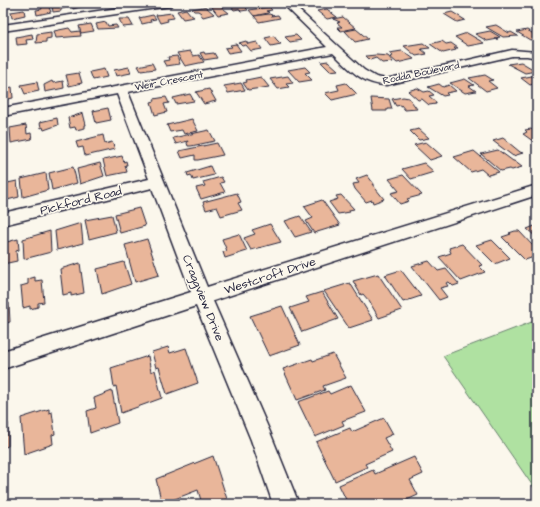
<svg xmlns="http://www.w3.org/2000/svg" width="540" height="507" viewBox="0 0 540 507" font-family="'Architects Daughter',sans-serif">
<rect width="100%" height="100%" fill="#fbf7ec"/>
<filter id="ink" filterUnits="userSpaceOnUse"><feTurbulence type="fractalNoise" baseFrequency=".025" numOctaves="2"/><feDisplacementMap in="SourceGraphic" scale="8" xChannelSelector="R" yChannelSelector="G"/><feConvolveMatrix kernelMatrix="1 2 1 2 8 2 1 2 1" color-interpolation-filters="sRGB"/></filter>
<g filter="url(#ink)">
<!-- green -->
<polygon fill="#afe1a1" stroke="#68826e" points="537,320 537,492 443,356"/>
<!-- building -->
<g fill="#e9b69a" stroke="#22223b">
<polygon points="83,3 84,6 73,9 72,4"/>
<polygon points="235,3 245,3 249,7 246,8 248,10 241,11 239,9 234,10 230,5 236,4"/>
<polygon points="306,3 324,3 328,6 308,8 306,6 309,6"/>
<polygon points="219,4 224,9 229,13 218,15 211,6"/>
<polygon points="48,5 51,12 37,15 36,10 42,9 41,6"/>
<polygon points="64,5 65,8 61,9 61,11 53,12 52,6"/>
<polygon points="203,7 206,7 214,14 203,17 200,13 201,13 198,11 194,11 192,9"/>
<polygon points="269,7 272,10 266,11 269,12 268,13 254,16 249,10"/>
<polygon points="186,9 191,15 194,17 183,19 177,11"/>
<polygon points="327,9 333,14 337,17 327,19 317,11"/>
<polygon points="24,10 25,15 12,18 11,12"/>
<polygon points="452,12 465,20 457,22 444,14"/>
<polygon points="172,13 174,18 167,19 168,21 160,23 156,15"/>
<polygon points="269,14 272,15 271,16 278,15 280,18 259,22 254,16"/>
<polygon points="153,15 156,19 150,20 151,22 142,24 139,18"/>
<polygon points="343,17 356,28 341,31 337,27 342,27 337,23 340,22 333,19"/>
<polygon points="119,19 129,19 133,26 123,27"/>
<polygon points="106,22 108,26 116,25 118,28 98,29 96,24"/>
<polygon points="91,24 94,31 81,33 79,26"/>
<polygon points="496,25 509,33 511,32 518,36 503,37 486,27"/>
<polygon points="69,28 72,32 80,31 81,36 56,38 54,31"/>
<polygon points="356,29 368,39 355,42 345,31"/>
<polygon points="527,30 537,36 537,38 530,40 517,32"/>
<polygon points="490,31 500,37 495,38 498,39 487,41 475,34"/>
<polygon points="51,32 51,38 46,39 46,42 36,43 37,34"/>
<polygon points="467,33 484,43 468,46 455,37"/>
<polygon points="32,34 33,39 26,40 27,44 17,45 16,37"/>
<polygon points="296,35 301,40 290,42 285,37"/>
<polygon points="274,36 276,39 281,44 271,46 265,38"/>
<polygon points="246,41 248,44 257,42 262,49 251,51 246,45 242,46 239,43"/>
<polygon points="442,41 446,44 451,43 458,48 454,48 456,50 443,53 430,44"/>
<polygon points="423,43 430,48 421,49 427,54 416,56 404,46"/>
<polygon points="236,44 241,51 228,53 225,48 232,47 230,45"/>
<polygon points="190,51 193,56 199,55 204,62 185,66 177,53"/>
<polygon points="402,51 407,54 414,59 397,63 390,57 393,56 389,53"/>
<polygon points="204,52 205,54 214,53 217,58 204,60 200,53"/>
<polygon points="376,55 388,56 393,62 382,63 376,58 370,60 366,56"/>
<polygon points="177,56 180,64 166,66 163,61 169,60 168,57"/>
<polygon points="328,61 338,70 330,71 321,62"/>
<polygon points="521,62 536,71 525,73 508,64"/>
<polygon points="152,63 155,69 141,71 138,66"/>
<polygon points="129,67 131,73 116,76 114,70"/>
<polygon points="305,67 310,72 305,73 312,80 299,82 288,70"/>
<polygon points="104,69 107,77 93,80 90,72"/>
<polygon points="79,73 82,83 69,86 66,75"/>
<polygon points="485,75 493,80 488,81 497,88 486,91 469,78"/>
<polygon points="537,75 537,83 530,85 521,78"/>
<polygon points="288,76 293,83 286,84 289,87 278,89 270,79"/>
<polygon points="261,77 269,87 248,90 243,83 247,82 246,80"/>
<polygon points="465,79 474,85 469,86 476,91 465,93 450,83"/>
<polygon points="52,81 53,83 63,81 64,88 45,92 44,85"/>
<polygon points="37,82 39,91 25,94 21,85"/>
<polygon points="241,83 245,90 228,93 224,86"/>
<polygon points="346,83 357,94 332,100 325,93 339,90 337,85"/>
<polygon points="439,84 443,87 449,85 456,91 446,93 448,95 443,96 428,87"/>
<polygon points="8,86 8,88 12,87 13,98 3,100 3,87"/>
<polygon points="417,88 424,92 429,91 434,95 429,96 437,103 435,103 436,104 429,105 422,99 418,100 408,91"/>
<polygon points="209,89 216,101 204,104 196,92"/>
<polygon points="190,94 194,101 176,104 173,98"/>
<polygon points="166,97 169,103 164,104 167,112 155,115 151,102 155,101 154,99"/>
<polygon points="403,97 409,98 417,109 405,110 401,105 396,106 392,99"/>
<polygon points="371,98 389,99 392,109 387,109 387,111 373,111"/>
<polygon points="108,108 111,120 96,123 93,111"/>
<polygon points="83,113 86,125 85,125 85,128 76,130 75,127 70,128 68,118"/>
<polygon points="57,118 58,125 44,130 43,127 41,128 40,122"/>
<polygon points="192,119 198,131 184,134 182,130 170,132 167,125"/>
<polygon points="26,125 27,134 31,133 32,139 11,143 10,128"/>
<polygon points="419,129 429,138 419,140 410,131"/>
<polygon points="531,129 537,132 537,144 523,134 527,132 525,130"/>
<polygon points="209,130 215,141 191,146 188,146 187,143 188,141 176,144 173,138"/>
<polygon points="103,135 105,144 112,142 115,149 85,156 83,147 78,148 76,142"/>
<polygon points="503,138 520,152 523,153 513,156 493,141"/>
<polygon points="426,142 442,156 430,160 414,145"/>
<polygon points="217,143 223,155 198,160 195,160 195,155 182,158 179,151"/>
<polygon points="498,150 513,161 514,161 522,167 512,170 510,169 501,171 481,154"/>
<polygon points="474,151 499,172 488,175 481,169 471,172 454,157"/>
<polygon points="122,156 124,162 126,161 127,165 125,165 127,172 107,176 103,160"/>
<polygon points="100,163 104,176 80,184 77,169"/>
<polygon points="424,163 434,172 411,179 402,169"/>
<polygon points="210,166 214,175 193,180 191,175 188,176 187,173"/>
<polygon points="73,167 77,183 52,190 49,173"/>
<polygon points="46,173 48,190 23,197 21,179"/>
<polygon points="367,175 374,184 372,184 384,199 373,203 372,200 366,202 355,189 353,184 359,183 356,179"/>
<polygon points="403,175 422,195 407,199 409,201 400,204 391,193 399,191 389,179"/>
<polygon points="221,177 224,182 220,183 225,192 201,199 196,188 205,186 203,182"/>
<polygon points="17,181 19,197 3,201 3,184"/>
<polygon points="237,193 241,202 238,203 242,210 221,216 217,207 206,210 203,202"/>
<polygon points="341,195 354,209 349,210 350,212 338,214 329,202 338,199 336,196"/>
<polygon points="322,200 340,225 314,233 306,221 313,218 304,206"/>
<polygon points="139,208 145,226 120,233 115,214"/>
<polygon points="112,215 116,232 89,239 85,220"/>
<polygon points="300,216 311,232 295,237 285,221"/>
<polygon points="81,223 83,243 57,250 55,231"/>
<polygon points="270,224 281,242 251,250 244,238 255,234 252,230"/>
<polygon points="537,225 537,238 527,229"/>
<polygon points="50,231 51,252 24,259 23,239"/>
<polygon points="515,231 519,231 533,246 537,245 537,256 525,260 502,237 511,234 509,233"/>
<polygon points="239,234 247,251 225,258 223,252 227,251 222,239"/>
<polygon points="18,239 19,250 16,251 17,261 3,264 3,243"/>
<polygon points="147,239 159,275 135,282 125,245"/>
<polygon points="492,240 510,258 495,264 476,245"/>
<polygon points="462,244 482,265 479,266 485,272 461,281 439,257 451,253 449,248"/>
<polygon points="429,261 438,271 446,269 459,284 453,286 449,282 446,283 448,286 440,288 447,297 439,300 412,266"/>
<polygon points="124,262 131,284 102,294 97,269"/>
<polygon points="80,263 84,293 71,296 71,293 63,295 60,269"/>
<polygon points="401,270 421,296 403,302 385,275"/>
<polygon points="378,274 402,310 379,318 369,301 363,294 361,295 353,281"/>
<polygon points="35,277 35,281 42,280 44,302 38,303 38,307 30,309 30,306 23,308 21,286 28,284 28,279"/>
<polygon points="350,283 373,320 349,328 324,291"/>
<polygon points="322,292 338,319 302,332 290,308 309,302 306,297"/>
<polygon points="9,303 10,322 3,324 3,304"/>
<polygon points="282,306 300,345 269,356 250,316"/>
<polygon points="168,347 170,353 186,348 198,383 167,394 159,367 156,368 152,352"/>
<polygon points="333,354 346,378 323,386 325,390 297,400 283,369 312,359 313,361"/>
<polygon points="148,356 151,372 155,370 162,398 121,413 116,386 114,387 111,368"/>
<polygon points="351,385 366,412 342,421 344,425 315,437 298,402 328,391 330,394"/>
<polygon points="112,391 118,423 90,433 87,411 96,408 94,398"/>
<polygon points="49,409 49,413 52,412 55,434 52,435 53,444 24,454 21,418"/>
<polygon points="384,418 393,434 384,438 392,452 365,464 367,467 335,481 316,442 350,428 352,432"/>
<polygon points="8,423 8,446 3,448 3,425"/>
<polygon points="213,456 227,499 216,504 202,504 198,490 162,504 156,479"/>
<polygon points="414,457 423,474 410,480 418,495 398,504 348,504 339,485 373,470 375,474"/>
</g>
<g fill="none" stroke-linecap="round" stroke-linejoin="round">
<!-- minor casing -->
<g stroke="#22223b" stroke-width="3">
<g id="minor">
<polygon points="152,3 174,3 170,6 3,31 3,25"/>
<path d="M282,3H291L364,70L376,77L386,79L512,50L537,52V58L527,56H512L386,85C362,85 349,68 333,53L128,92L207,287L537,185V195L213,301L270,432L299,504H273L251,440L196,306L3,369V351L191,292L152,188L3,225V213L149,179L117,94L3,116V108L327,47Z"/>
</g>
</g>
<!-- minor -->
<use href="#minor" fill="#fbf7ec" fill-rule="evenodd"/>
</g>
</g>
<g text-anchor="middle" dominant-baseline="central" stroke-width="3.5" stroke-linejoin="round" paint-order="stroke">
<!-- far-street labels -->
<g font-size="10" fill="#22223b" stroke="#fbf7ec">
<text transform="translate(421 73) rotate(-12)">Rodda Boulevard</text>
<text transform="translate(169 81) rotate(-11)">Weir Crescent</text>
</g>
<!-- street labels -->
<g font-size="12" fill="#22223b" stroke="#fbf7ec">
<text transform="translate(81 201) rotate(-14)">Pickford Road</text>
<text transform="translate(270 276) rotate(-18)">Westcroft Drive</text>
<text transform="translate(203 298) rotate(68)">Craggview Drive</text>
</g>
</g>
<!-- margin -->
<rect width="540" height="507" fill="none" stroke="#fbf7ec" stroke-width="16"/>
<rect x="8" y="8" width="524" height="491" fill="none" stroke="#22223b" stroke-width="1.5" filter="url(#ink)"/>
</svg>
